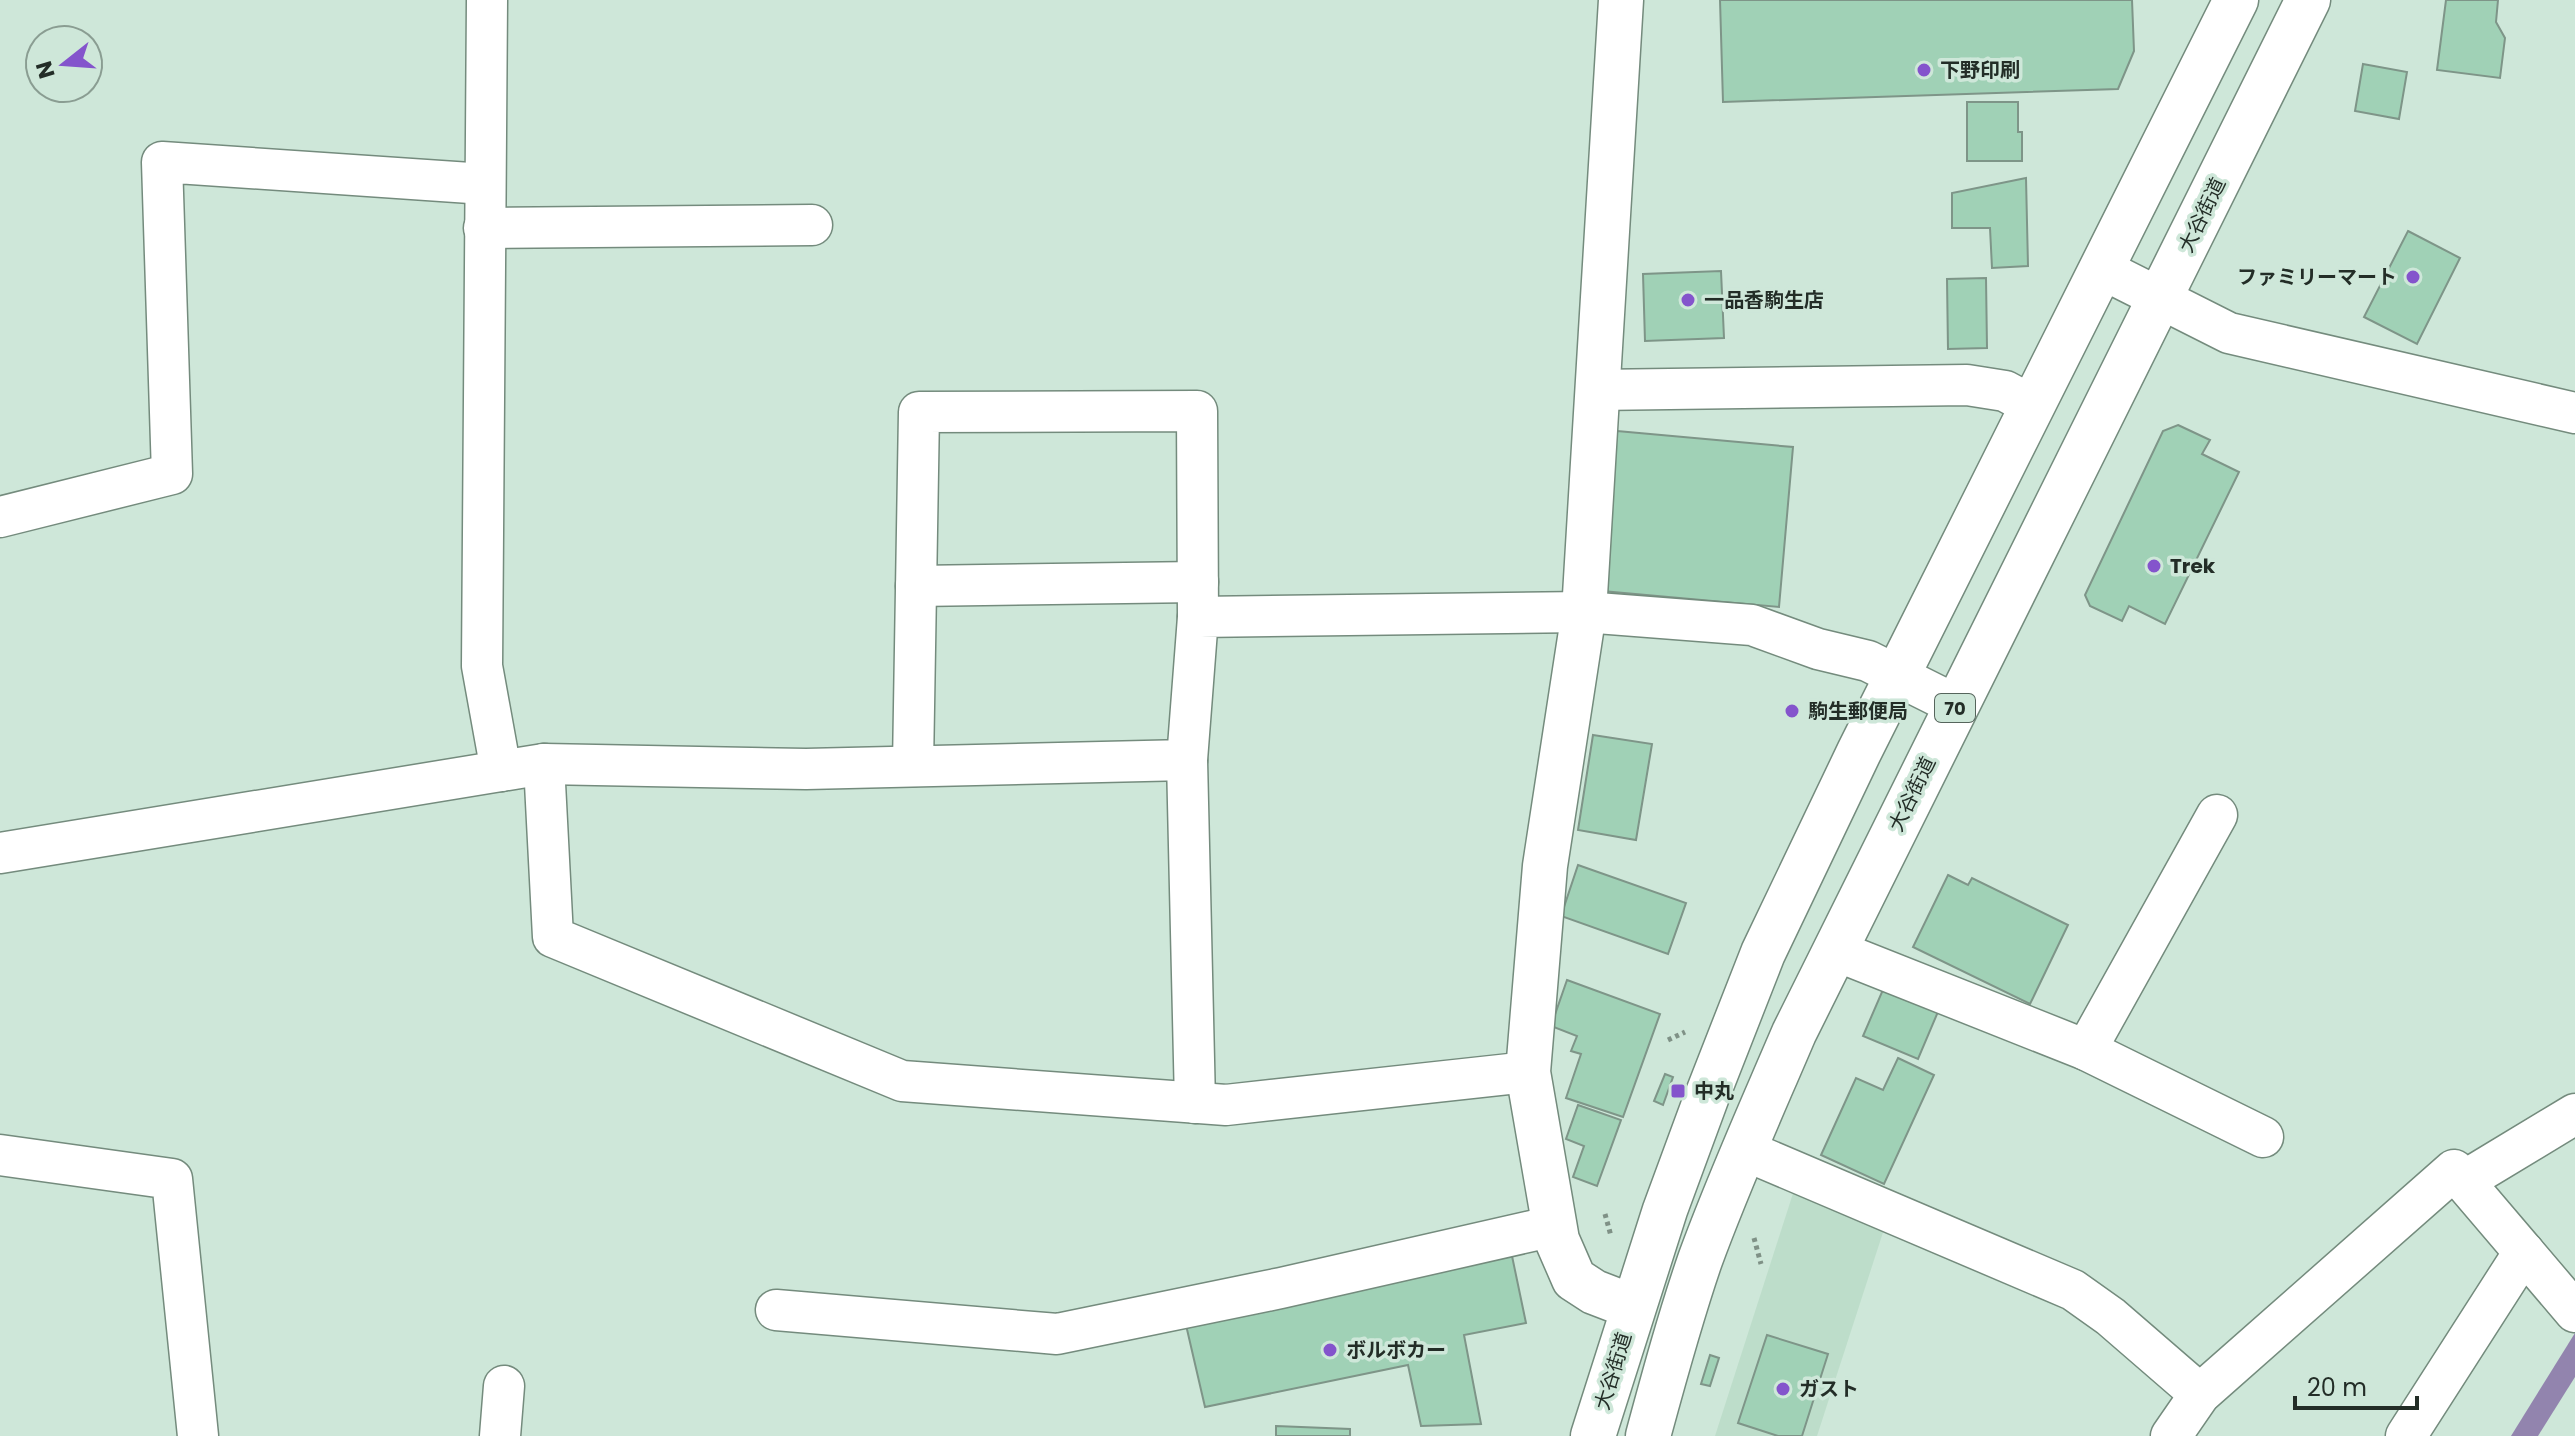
<svg xmlns="http://www.w3.org/2000/svg" width="2575" height="1436" viewBox="0 0 2575 1436" font-family="Poppins,'Noto Sans JP',sans-serif">
<rect width="100%" height="100%" fill="#cee7d9"/>
<!-- built -->
<polygon fill="#bdddca" points="1797,1181 1887,1220 1817,1436 1715,1436"/>
<!-- water -->
<polygon fill="#9284ae" points="2575,1333 2575,1377 2538,1436 2511,1436"/>
<!-- building -->
<g fill="#a0d1b6" stroke="#7e9588" stroke-width="2">
<polygon points="1720,0 2132,0 2134,51 2118,89 1723,102"/>
<polygon points="2446,0 2498,0 2496,22 2505,38 2500,78 2437,70"/>
<polygon points="2363,64 2407,72 2399,119 2355,111"/>
<polygon points="1967,102 2018,102 2018,132 2022,132 2022,161 1967,161"/>
<polygon points="2026,178 2028,266 1992,268 1990,228 1952,228 1952,193"/>
<polygon points="2408,231 2460,258 2417,344 2364,317"/>
<polygon points="1721,271 1724,338 1645,341 1643,274"/>
<polygon points="1986,278 1987,348 1948,349 1947,279"/>
<polygon points="2178,425 2210,440 2202,454 2239,472 2165,624 2129,606 2122,621 2090,606 2085,595 2163,431"/>
<polygon points="1617,431 1793,447 1779,607 1602,591"/>
<polygon points="1593,735 1652,744 1636,840 1578,830"/>
<polygon points="1578,865 1686,903 1668,954 1561,916"/>
<polygon points="1948,875 1968,885 1972,878 2068,925 2030,1004 1913,947"/>
<polygon points="1567,980 1660,1014 1623,1117 1566,1098 1581,1054 1571,1051 1577,1036 1551,1026"/>
<polygon points="1885,985 1940,1007 1918,1059 1863,1036"/>
<polygon points="1898,1058 1934,1075 1884,1184 1821,1155 1856,1078 1883,1090"/>
<polygon points="1665,1074 1673,1077 1663,1105 1654,1101"/>
<polygon points="1578,1105 1621,1120 1597,1186 1573,1177 1584,1146 1566,1139"/>
<polygon points="1512,1256 1526,1323 1464,1335 1481,1424 1421,1426 1408,1365 1205,1407 1186,1325"/>
<polygon points="1767,1335 1828,1354 1802,1436 1778,1436 1738,1423"/>
<polygon points="1710,1355 1719,1358 1710,1386 1701,1384"/>
<polygon points="1276,1426 1350,1429 1350,1436 1276,1436"/>
</g>
<g fill="none" stroke-linecap="round" stroke-linejoin="round">
<!-- minor casing -->
<g stroke="#748b7d" stroke-width="43">
<g id="minor">
<polyline points="487,0 482,666 501,771"/>
<polyline points="484,228 812,225"/>
<polyline points="2102,269 2229,333 2575,413"/>
<polyline points="1596,390 1967,385 2005,391 2033,406"/>
<polyline points="0,517 172,474 162,162 485,184"/>
<polyline points="916,586 1198,582"/>
<polyline points="1187,760 1195,1103"/>
<polyline points="544,764 553,937 902,1081 1226,1105 1528,1072"/>
<polyline points="913,766 919,412 1197,411 1198,617"/>
<polyline points="0,853 544,764 806,769 1187,760 1198,617 1584,612 1752,625 1818,649 1868,661 1956,705"/>
<polyline points="1834,950 2086,1050 2263,1137"/>
<polyline points="2086,1050 2217,815"/>
<polyline points="1744,1150 2073,1290 2111,1317 2200,1394"/>
<polyline points="0,1155 172,1179 198,1436"/>
<polyline points="2464,1181 2575,1114"/>
<polyline points="776,1310 1057,1334 1281,1288 1554,1226"/>
<polyline points="500,1436 504,1386"/>
<polyline points="2171,1436 2200,1394 2454,1170 2575,1312"/>
<polyline points="2406,1436 2524,1252"/>
</g>
</g>
<!-- tertiary casing -->
<g stroke="#748b7d" stroke-width="47">
<polyline id="tertiary" points="1621,0 1584,612 1545,866 1528,1072 1557,1240 1574,1279 1594,1292 1633,1307"/>
</g>
<!-- primary casing -->
<g stroke="#748b7d" stroke-width="47">
<g id="primary">
<polyline points="1593,1436 1665,1210 1707,1096 1763,953 1859,752 2236,0"/>
<path d="M1648,1436C1664,1377 1680,1318 1700,1260C1728,1183 1762,1108 1794,1033L2308,0"/>
</g>
</g>
<!-- path -->
<g stroke="#7f9186" stroke-width="5" stroke-dasharray="4 4" stroke-linecap="butt">
<polyline points="1668,1040 1685,1032"/>
<polyline points="1605,1214 1611,1236"/>
<polyline points="1754,1238 1761,1264"/>
</g>
<!-- minor -->
<use href="#minor" stroke="#fff" stroke-width="40"/>
<!-- tertiary -->
<use href="#tertiary" stroke="#fff" stroke-width="44"/>
<!-- primary -->
<use href="#primary" stroke="#fff" stroke-width="44"/>
</g>
<!-- markers -->
<g fill="#8454cc" stroke="#cee7d9" stroke-width="3">
<circle cx="1924" cy="70" r="8"/>
<circle cx="2413" cy="277" r="8"/>
<circle cx="1688" cy="300" r="8"/>
<circle cx="2154" cy="566" r="8"/>
<circle cx="1792" cy="711" r="8"/>
<rect x="1670" y="1083" width="16" height="16" rx="4"/>
<circle cx="1330" cy="1350" r="8"/>
<circle cx="1783" cy="1389" r="8"/>
</g>
<g text-anchor="middle" dominant-baseline="central" stroke-width="7" stroke-linejoin="round" paint-order="stroke">
<!-- shield labels -->
<rect fill="#cee7d9" stroke="#56655c" stroke-width="2" x="1935" y="694" width="40" height="28" rx="6"/>
<g font-size="18" font-weight="bold" fill="#232d27">
<text x="1955" y="708">70</text>
</g>
<!-- poi labels -->
<g font-size="20" font-weight="bold" fill="#232d27" stroke="#cee7d9" text-anchor="start">
<text x="1940" y="70">下野印刷</text>
<text x="2397" y="277" text-anchor="end">ファミリーマート</text>
<text x="1704" y="300">一品香駒生店</text>
<text x="2170" y="566">Trek</text>
<text x="1808" y="711">駒生郵便局</text>
<text x="1694" y="1091">中丸</text>
<text x="1346" y="1350">ボルボカー</text>
<text x="1799" y="1389">ガスト</text>
</g>
<!-- street labels -->
<g font-size="20" fill="#232d27" stroke="#cee7d9">
<text transform="translate(2202 215) rotate(-64)">大谷街道</text>
<text transform="translate(1912 794) rotate(-64)">大谷街道</text>
<text transform="translate(1613 1371) rotate(-73)">大谷街道</text>
</g>
</g>
<!-- north arrow -->
<g transform="translate(64 64) rotate(253)"><circle r="38" fill="#cee7d9" stroke="#8a9d92" stroke-width="2"/>
<path d="M0-6L14 30L0 20L-14 30Z" fill="#8454cc"/>
<text y="-12" font-size="22" font-weight="bold" text-anchor="middle" fill="#232d27">N</text>
</g>
<!-- scale -->
<path d="M2295 1396v12h122v-12" fill="none" stroke="#232d27" stroke-width="4"/>
<text x="2307" y="1396" font-size="24" fill="#232d27" stroke="#cee7d9" stroke-width="6" paint-order="stroke">20 m</text>
</svg>
